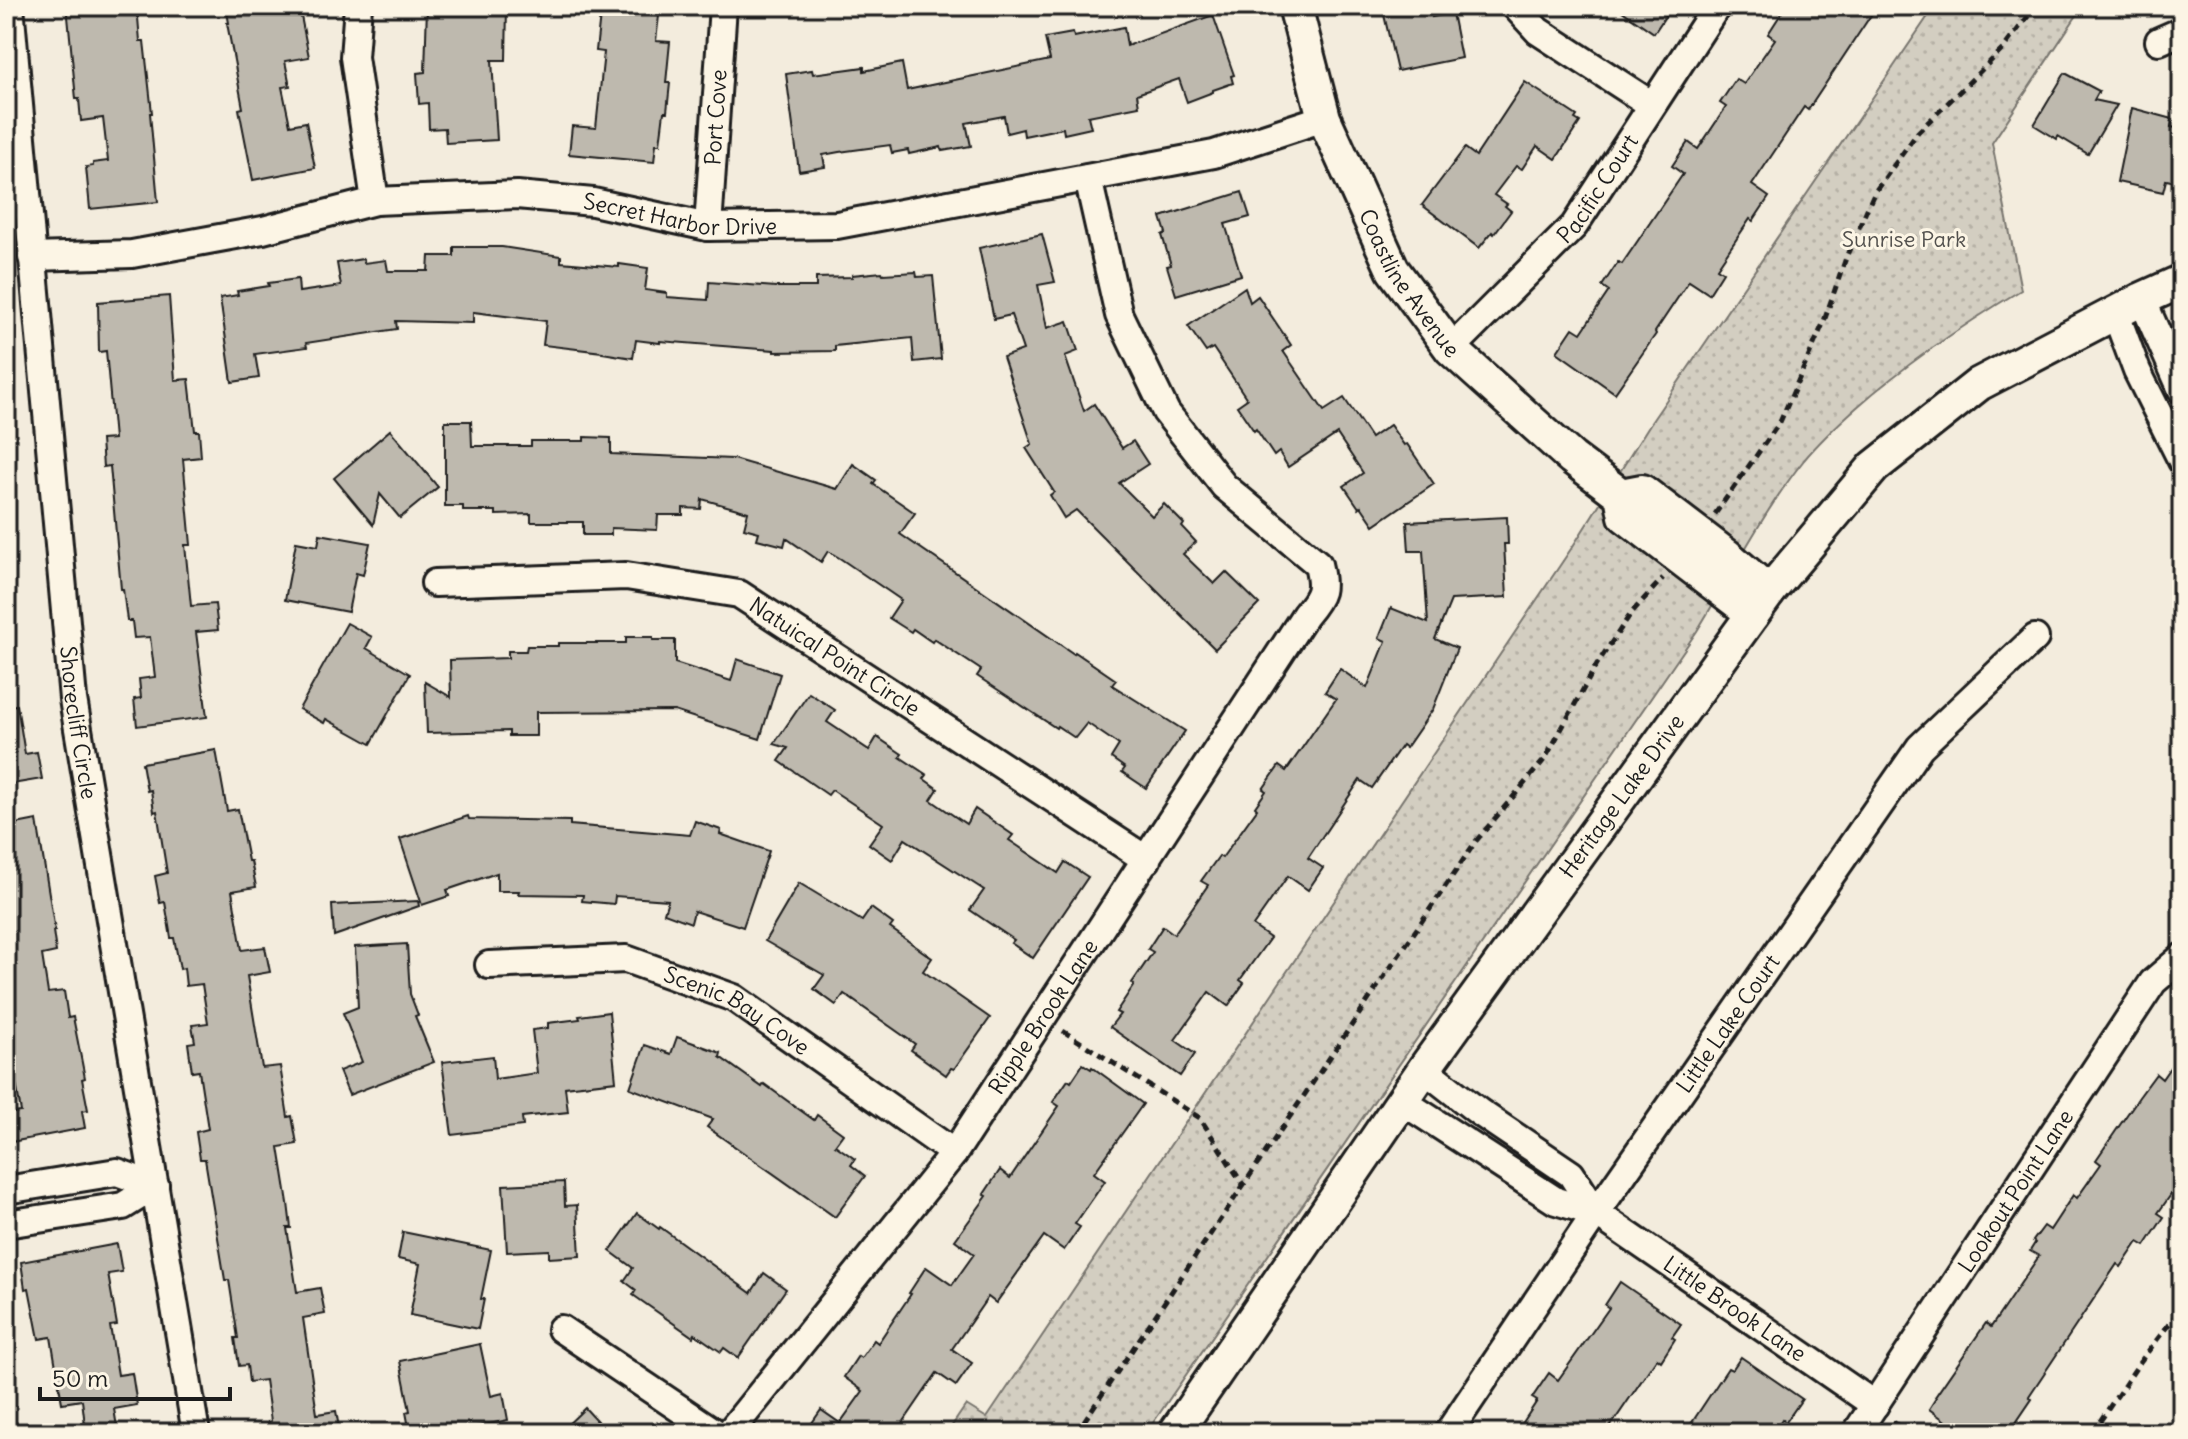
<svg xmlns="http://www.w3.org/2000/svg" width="2188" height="1439" viewBox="0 0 2188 1439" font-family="Delius,sans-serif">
<defs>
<pattern id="grass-dots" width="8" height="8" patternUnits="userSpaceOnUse" patternTransform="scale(2)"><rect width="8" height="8" fill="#d3cec1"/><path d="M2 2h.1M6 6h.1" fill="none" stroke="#b5b0a5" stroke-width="1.8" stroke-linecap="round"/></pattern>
</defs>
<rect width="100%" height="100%" fill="#f3ecdd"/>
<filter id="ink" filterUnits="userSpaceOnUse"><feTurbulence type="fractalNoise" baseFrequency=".0125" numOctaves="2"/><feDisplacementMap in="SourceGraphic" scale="16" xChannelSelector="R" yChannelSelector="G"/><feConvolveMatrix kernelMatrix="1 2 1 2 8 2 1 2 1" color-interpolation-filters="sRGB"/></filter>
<g filter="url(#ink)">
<!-- grass -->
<path fill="url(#grass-dots)" stroke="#78756e" stroke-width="2" d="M1935,6H2083L1992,143L2021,290C1963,325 1907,363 1856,408C1838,424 1820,441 1804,460C1763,512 1732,574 1697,631L1146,1433H947L966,1405L987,1418L1573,546L1650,424Z"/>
<!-- building -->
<g fill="#beb9ae" stroke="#1c1c1c" stroke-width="2">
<polygon points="67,6 137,6 140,41 144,41 152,113 150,113 158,202 90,209 86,167 93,166 93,163 108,161 103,118 81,121 79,99 76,99"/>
<polygon points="226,6 299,6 309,57 285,61 290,86 282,87 290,125 306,122 315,168 253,180 239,109 243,108 227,23 229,23"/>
<polygon points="427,6 507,6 506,60 492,60 497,140 446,143 445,128 429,129 428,103 419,104 417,73 425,72"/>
<polygon points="601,6 651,6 650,15 659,16 656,41 670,42 666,83 670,83 667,112 664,112 660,144 656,144 654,162 569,154 572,126 596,128 604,52 596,51"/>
<polygon points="1382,6 1430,6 1432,17 1452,13 1461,58 1397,71"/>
<polygon points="1615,6 1672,6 1654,33"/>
<polygon points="1786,6 1877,6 1808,110 1804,107 1752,185 1769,197 1753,221 1750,219 1717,268 1723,272 1709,294 1689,281 1655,332 1656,334 1615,393 1557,352 1573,328 1581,333 1609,291 1602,286 1618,262 1622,264 1683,174 1672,166 1688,142 1698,149 1726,107 1720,103 1736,79 1744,84 1775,39 1768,34"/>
<polygon points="1213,15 1234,75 1231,76 1233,83 1213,90 1213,92 1187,102 1179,79 1137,94 1139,106 1088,116 1091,128 1064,134 1063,128 1024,136 1023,129 1007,133 1004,116 966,123 971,146 942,151 941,147 909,154 908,150 892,153 890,145 839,152 823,155 825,167 799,171 786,74 812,70 813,74 864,67 864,71 902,63 907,90 1050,60 1045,38 1073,33 1074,37 1124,27 1127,46"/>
<polygon points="2065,73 2099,91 2094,100 2117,105 2088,154 2058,136 2057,139 2034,125"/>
<polygon points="1525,82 1577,116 1575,119 1580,122 1556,159 1537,146 1522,169 1516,166 1494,195 1507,204 1505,206 1511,211 1494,234 1492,232 1479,248 1422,205 1465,148 1476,156"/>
<polygon points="2132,108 2173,119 2171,127 2182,129 2182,183 2166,180 2163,192 2117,182"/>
<polygon points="1242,192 1250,217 1225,224 1241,275 1176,295 1167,266 1171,265 1162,235 1166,233 1161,217"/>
<polygon points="1042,234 1055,282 1038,285 1047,328 1068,321 1078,351 1065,356 1084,411 1094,404 1122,448 1133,441 1148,464 1119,483 1152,516 1164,504 1184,524 1182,527 1196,542 1183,554 1214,584 1226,572 1259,604 1215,649 1076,510 1064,518 1050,495 1054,492 1026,448 1032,444 1003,357 1023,350 1011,315 994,319 979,248"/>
<polygon points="454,247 502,247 561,256 561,262 619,267 619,264 648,268 645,290 667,293 667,297 708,300 709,282 776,287 816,287 816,278 852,277 852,275 882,272 883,274 916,272 917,277 933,276 941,359 914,362 912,338 835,346 835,351 774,352 774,350 660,341 660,343 636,340 633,358 602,353 602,352 543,345 546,321 473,312 473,323 396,321 397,329 306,343 307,347 255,354 259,378 232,382 220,298 238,295 237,291 269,286 268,283 298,279 299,292 341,286 337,263 363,259 364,263 386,260 388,271 428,271 429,256 454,256"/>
<polygon points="1245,287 1250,302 1258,296 1291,345 1283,351 1324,411 1344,398 1371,438 1390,425 1404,445 1407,444 1434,484 1374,525 1361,506 1359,508 1344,486 1363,473 1337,434 1288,467 1279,452 1274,456 1256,429 1254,431 1237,406 1247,399 1213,348 1206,352 1188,326"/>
<polygon points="169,296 175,380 189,379 195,431 199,431 201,457 183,459 191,545 185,545 191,606 215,604 218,630 196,632 207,717 137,726 134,699 141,698 139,679 155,677 150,637 134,638 132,621 127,621 123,589 121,589 110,466 103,467 101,440 114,439 106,351 99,352 98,302"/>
<polygon points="445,421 471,421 472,446 531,446 531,441 584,441 584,437 611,438 611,454 733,459 837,489 853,464 876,480 873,484 915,513 900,534 1074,654 1075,652 1116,680 1112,685 1185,731 1146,788 1122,772 1125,768 1111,758 1119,745 1087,723 1075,738 1057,726 1056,728 977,676 981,670 934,639 932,642 913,629 911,632 889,618 901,600 841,559 828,551 821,562 786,538 784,546 757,539 759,532 744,528 748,512 702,499 701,509 683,508 683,515 658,515 657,530 611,528 611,535 583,535 583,522 531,522 531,514 496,515 496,511 463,511 463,506 445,506"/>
<polygon points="390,430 438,487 400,518 380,494 373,525 334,478"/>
<polygon points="1507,517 1508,544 1504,544 1507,597 1451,600 1435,639 1457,648 1433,709 1406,748 1402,745 1372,788 1360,780 1308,858 1323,868 1308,890 1288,876 1253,926 1270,938 1240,980 1244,983 1228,1006 1209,992 1175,1040 1195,1054 1180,1076 1110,1027 1120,1014 1116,1012 1134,985 1132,983 1153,952 1148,949 1163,926 1174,934 1208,885 1201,881 1219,856 1222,858 1257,809 1255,807 1266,791 1263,789 1279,766 1286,771 1336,699 1325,692 1340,669 1367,688 1386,641 1379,638 1391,608 1428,623 1423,551 1409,551 1407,522"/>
<polygon points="320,534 370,543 363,575 356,573 348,612 285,600 296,542 318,546"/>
<polygon points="347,623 372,637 366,648 410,674 371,744 326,719 324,723 299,709"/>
<polygon points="626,637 653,637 653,640 675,640 675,663 731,681 737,659 780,674 760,739 674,711 536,712 536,736 509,736 509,731 427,733 425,682 451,697 450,660 508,658 508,651 526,651 527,646 558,646 558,643 626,643"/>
<polygon points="809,693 835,710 827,722 869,750 877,737 902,754 900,757 927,775 924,779 938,789 931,800 966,824 975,809 1013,835 1009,840 1058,873 1065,862 1088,877 1033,958 1011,943 1014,940 970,910 984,890 905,839 892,860 869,844 883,824 832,790 828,795 779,761 788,748 774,744"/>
<polygon points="17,705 25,754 37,752 42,779 6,785 6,706"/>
<polygon points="216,750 227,811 238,809 248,861 251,861 256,887 232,891 242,950 265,947 270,972 247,976 262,1068 280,1066 288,1117 292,1116 297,1144 279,1147 288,1203 291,1228 287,1228 297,1292 320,1288 325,1314 303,1318 317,1414 336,1411 340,1433 269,1433 268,1422 271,1421 265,1380 249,1382 247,1365 239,1366 235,1338 238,1338 229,1280 225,1280 205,1159 200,1159 196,1132 208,1129 199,1071 192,1072 188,1043 195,1042 192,1025 208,1023 202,984 186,986 184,968 180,969 174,938 171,938 165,902 160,903 155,876 167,873 157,811 154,812 151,790 147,791 142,763"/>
<polygon points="468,816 469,819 570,821 570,825 690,835 695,821 721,830 720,834 769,851 743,927 694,911 691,923 664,913 668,900 615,896 614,904 582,901 583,895 518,894 519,891 497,891 497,873 447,890 449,896 422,905 400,839"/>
<polygon points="37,820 55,931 53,931 56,952 42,955 48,993 64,991 68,1018 73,1017 85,1078 82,1079 88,1110 82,1111 85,1128 6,1143 6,1114 21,1112 6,1026 6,826"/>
<polygon points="799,883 862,921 871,908 893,924 890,928 932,958 923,971 990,1018 954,1069 951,1068 946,1075 911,1050 915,1044 844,994 836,1005 814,989 824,975 765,941"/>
<polygon points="418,901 419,906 334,936 332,905"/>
<polygon points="407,944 410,994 418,1015 415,1016 434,1062 349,1095 339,1071 362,1062 343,1013 358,1007 355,947"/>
<polygon points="609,1012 616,1081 565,1087 568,1112 522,1117 523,1126 452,1135 442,1062 493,1056 495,1079 537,1073 532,1030 548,1028 548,1023 580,1019 579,1016"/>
<polygon points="677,1037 721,1053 720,1057 762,1087 764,1084 814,1120 817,1115 843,1134 835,1145 855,1159 851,1165 865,1176 835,1217 707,1127 713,1119 630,1088 645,1045 671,1054"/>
<polygon points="2182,1050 2182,1179 2158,1213 2164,1217 2145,1246 2138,1242 2121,1267 2117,1264 2029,1396 2032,1399 2009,1433 1962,1433 1929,1409 1936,1398 1935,1397 1986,1323 1991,1327 2039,1256 2030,1251 2035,1243 2033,1241 2044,1226 2050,1230 2073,1195 2077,1198 2101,1164 2096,1160 2139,1097 2156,1074 2162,1079"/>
<polygon points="1083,1064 1091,1069 1092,1067 1143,1104 1094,1173 1105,1181 1075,1224 1080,1227 1064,1250 1044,1236 996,1303 988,1297 952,1349 972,1363 956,1386 937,1373 896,1433 805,1433 821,1410 840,1423 863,1391 844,1377 858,1356 861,1358 874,1340 878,1343 911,1294 909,1293 926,1267 952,1285 974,1254 955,1240 987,1196 984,1194 1000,1170 1010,1178 1059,1106 1053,1102 1068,1080 1071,1082"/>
<polygon points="564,1182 565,1206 577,1205 580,1256 549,1258 549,1250 507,1252 503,1185"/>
<polygon points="637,1213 659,1229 660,1227 751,1293 764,1273 786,1289 738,1358 724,1348 721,1352 695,1334 693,1337 633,1295 636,1290 624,1281 633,1268 610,1251"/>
<polygon points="403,1232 491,1250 481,1299 484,1299 478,1329 410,1315 420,1264 398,1259"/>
<polygon points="117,1244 122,1272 108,1274 117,1325 110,1326 118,1375 132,1373 137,1405 114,1409 118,1433 86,1433 82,1400 62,1403 51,1337 39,1339 29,1288 25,1289 21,1262"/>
<polygon points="1620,1282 1681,1324 1672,1337 1675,1339 1661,1361 1657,1358 1606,1433 1516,1433 1537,1401 1532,1398 1549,1373 1558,1380 1609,1308 1605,1305"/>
<polygon points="480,1344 491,1396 503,1393 508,1420 447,1433 410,1433 406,1412 410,1411 400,1361"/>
<polygon points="1741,1357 1802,1399 1786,1422 1782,1419 1773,1433 1685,1433 1728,1368 1732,1370"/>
<polygon points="585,1408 608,1433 559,1433"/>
</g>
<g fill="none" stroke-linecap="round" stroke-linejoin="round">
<!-- minor casing -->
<g stroke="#1c1c1c" stroke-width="32">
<g id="minor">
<path id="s1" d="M10,6L73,699L196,1433"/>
<polyline points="358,6 354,57 375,201"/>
<polyline points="1515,6 1538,31 1652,105"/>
<polyline points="2159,41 2182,31"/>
<path id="s2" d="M708,227L723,6"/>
<path id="s3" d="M32,257L132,254L263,230L375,201L517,195L593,202L708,227L837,225L1214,154L1324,118"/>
<polyline points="2142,299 2182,390"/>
<polyline points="2115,312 2137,371 2182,461"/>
<path id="s4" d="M1451,349L1574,226L1717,6"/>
<path id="s5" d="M435,583L626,576L739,594L1147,860"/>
<path id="s6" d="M489,965L626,959L734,998L954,1153"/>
<polyline points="1424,1069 1479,1112 1571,1174 1596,1213"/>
<path id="s7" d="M1402,1101L1556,1201L1596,1213L1875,1405"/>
<polyline points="6,1190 117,1172 155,1186"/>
<polyline points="6,1224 123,1206 155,1186"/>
<polyline points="561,1329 716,1433"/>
<path id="s8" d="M729,1433L954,1153L1305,615C1322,595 1324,589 1318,564L1224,486L1166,412L1119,315L1088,178"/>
<path id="s9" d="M1448,1433L1596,1213L1920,747L2035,638"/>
<path id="s10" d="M1856,1433L2153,982L2182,957"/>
</g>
</g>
<!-- tertiary casing -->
<g stroke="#1c1c1c" stroke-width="38">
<g id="tertiary">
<path id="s11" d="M1295,6L1324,118L1393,270L1451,349L1572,458L1621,495L1625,516L1753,614"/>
<polyline points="1621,495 1642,491 1726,555 1769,592"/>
<path id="s12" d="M1175,1433L1424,1069L1753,614L1769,592L1874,467L1979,384L2142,299L2182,281"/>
</g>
</g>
<!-- path -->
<g stroke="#1c1c1c" stroke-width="5" stroke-dasharray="8 6" stroke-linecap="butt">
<polyline points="1715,514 1780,422 1823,324 1847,255 1874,193 1918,132 2002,50 2036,6"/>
<polyline points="1063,1031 1200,1118 1244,1186"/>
<polyline points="1893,1422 1908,1433"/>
<polyline points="1076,1433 1476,841 1545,759 1597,664 1632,612 1663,578"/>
<polyline points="2092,1433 2140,1362 2182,1307"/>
</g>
<!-- minor -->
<use href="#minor" stroke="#fcf5e5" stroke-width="26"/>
<!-- tertiary -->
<use href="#tertiary" stroke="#fcf5e5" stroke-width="32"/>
</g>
</g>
<g text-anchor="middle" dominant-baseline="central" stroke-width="6" stroke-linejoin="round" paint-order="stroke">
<!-- street labels -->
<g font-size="22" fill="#1c1c1c" stroke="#fcf5e5">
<text stroke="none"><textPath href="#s2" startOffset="110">Port Cove</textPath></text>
<text stroke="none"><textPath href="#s4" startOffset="218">Pacific Court</textPath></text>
<text stroke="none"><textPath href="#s3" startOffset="656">Secret Harbor Drive</textPath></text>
<text stroke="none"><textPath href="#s11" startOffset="302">Coastline Avenue</textPath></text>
<text stroke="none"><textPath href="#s5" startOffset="420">Natuical Point Circle</textPath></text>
<text stroke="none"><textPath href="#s1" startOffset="720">Shorecliff Circle</textPath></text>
<text stroke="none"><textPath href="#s12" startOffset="778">Heritage Lake Drive</textPath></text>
<text stroke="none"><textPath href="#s6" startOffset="260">Scenic Bay Cove</textPath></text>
<text stroke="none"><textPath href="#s8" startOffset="522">Ripple Brook Lane</textPath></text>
<text stroke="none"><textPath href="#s9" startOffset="496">Little Lake Court</textPath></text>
<text stroke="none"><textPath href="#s10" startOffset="290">Lookout Point Lane</textPath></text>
<text stroke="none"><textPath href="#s7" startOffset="394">Little Brook Lane</textPath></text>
</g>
<!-- park labels -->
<g font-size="22" fill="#53514e" stroke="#fcf5e5">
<text x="1904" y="239">Sunrise Park</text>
</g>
</g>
<!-- margin -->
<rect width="2188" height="1439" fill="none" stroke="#fcf5e5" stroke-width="32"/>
<rect x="16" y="16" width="2156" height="1407" fill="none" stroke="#1c1c1c" stroke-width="3" filter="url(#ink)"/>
<!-- scale -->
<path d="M40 1387v12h190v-12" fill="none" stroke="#1c1c1c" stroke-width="4"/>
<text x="52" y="1387" font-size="24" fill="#1c1c1c" stroke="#fcf5e5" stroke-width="6" paint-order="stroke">50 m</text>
</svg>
